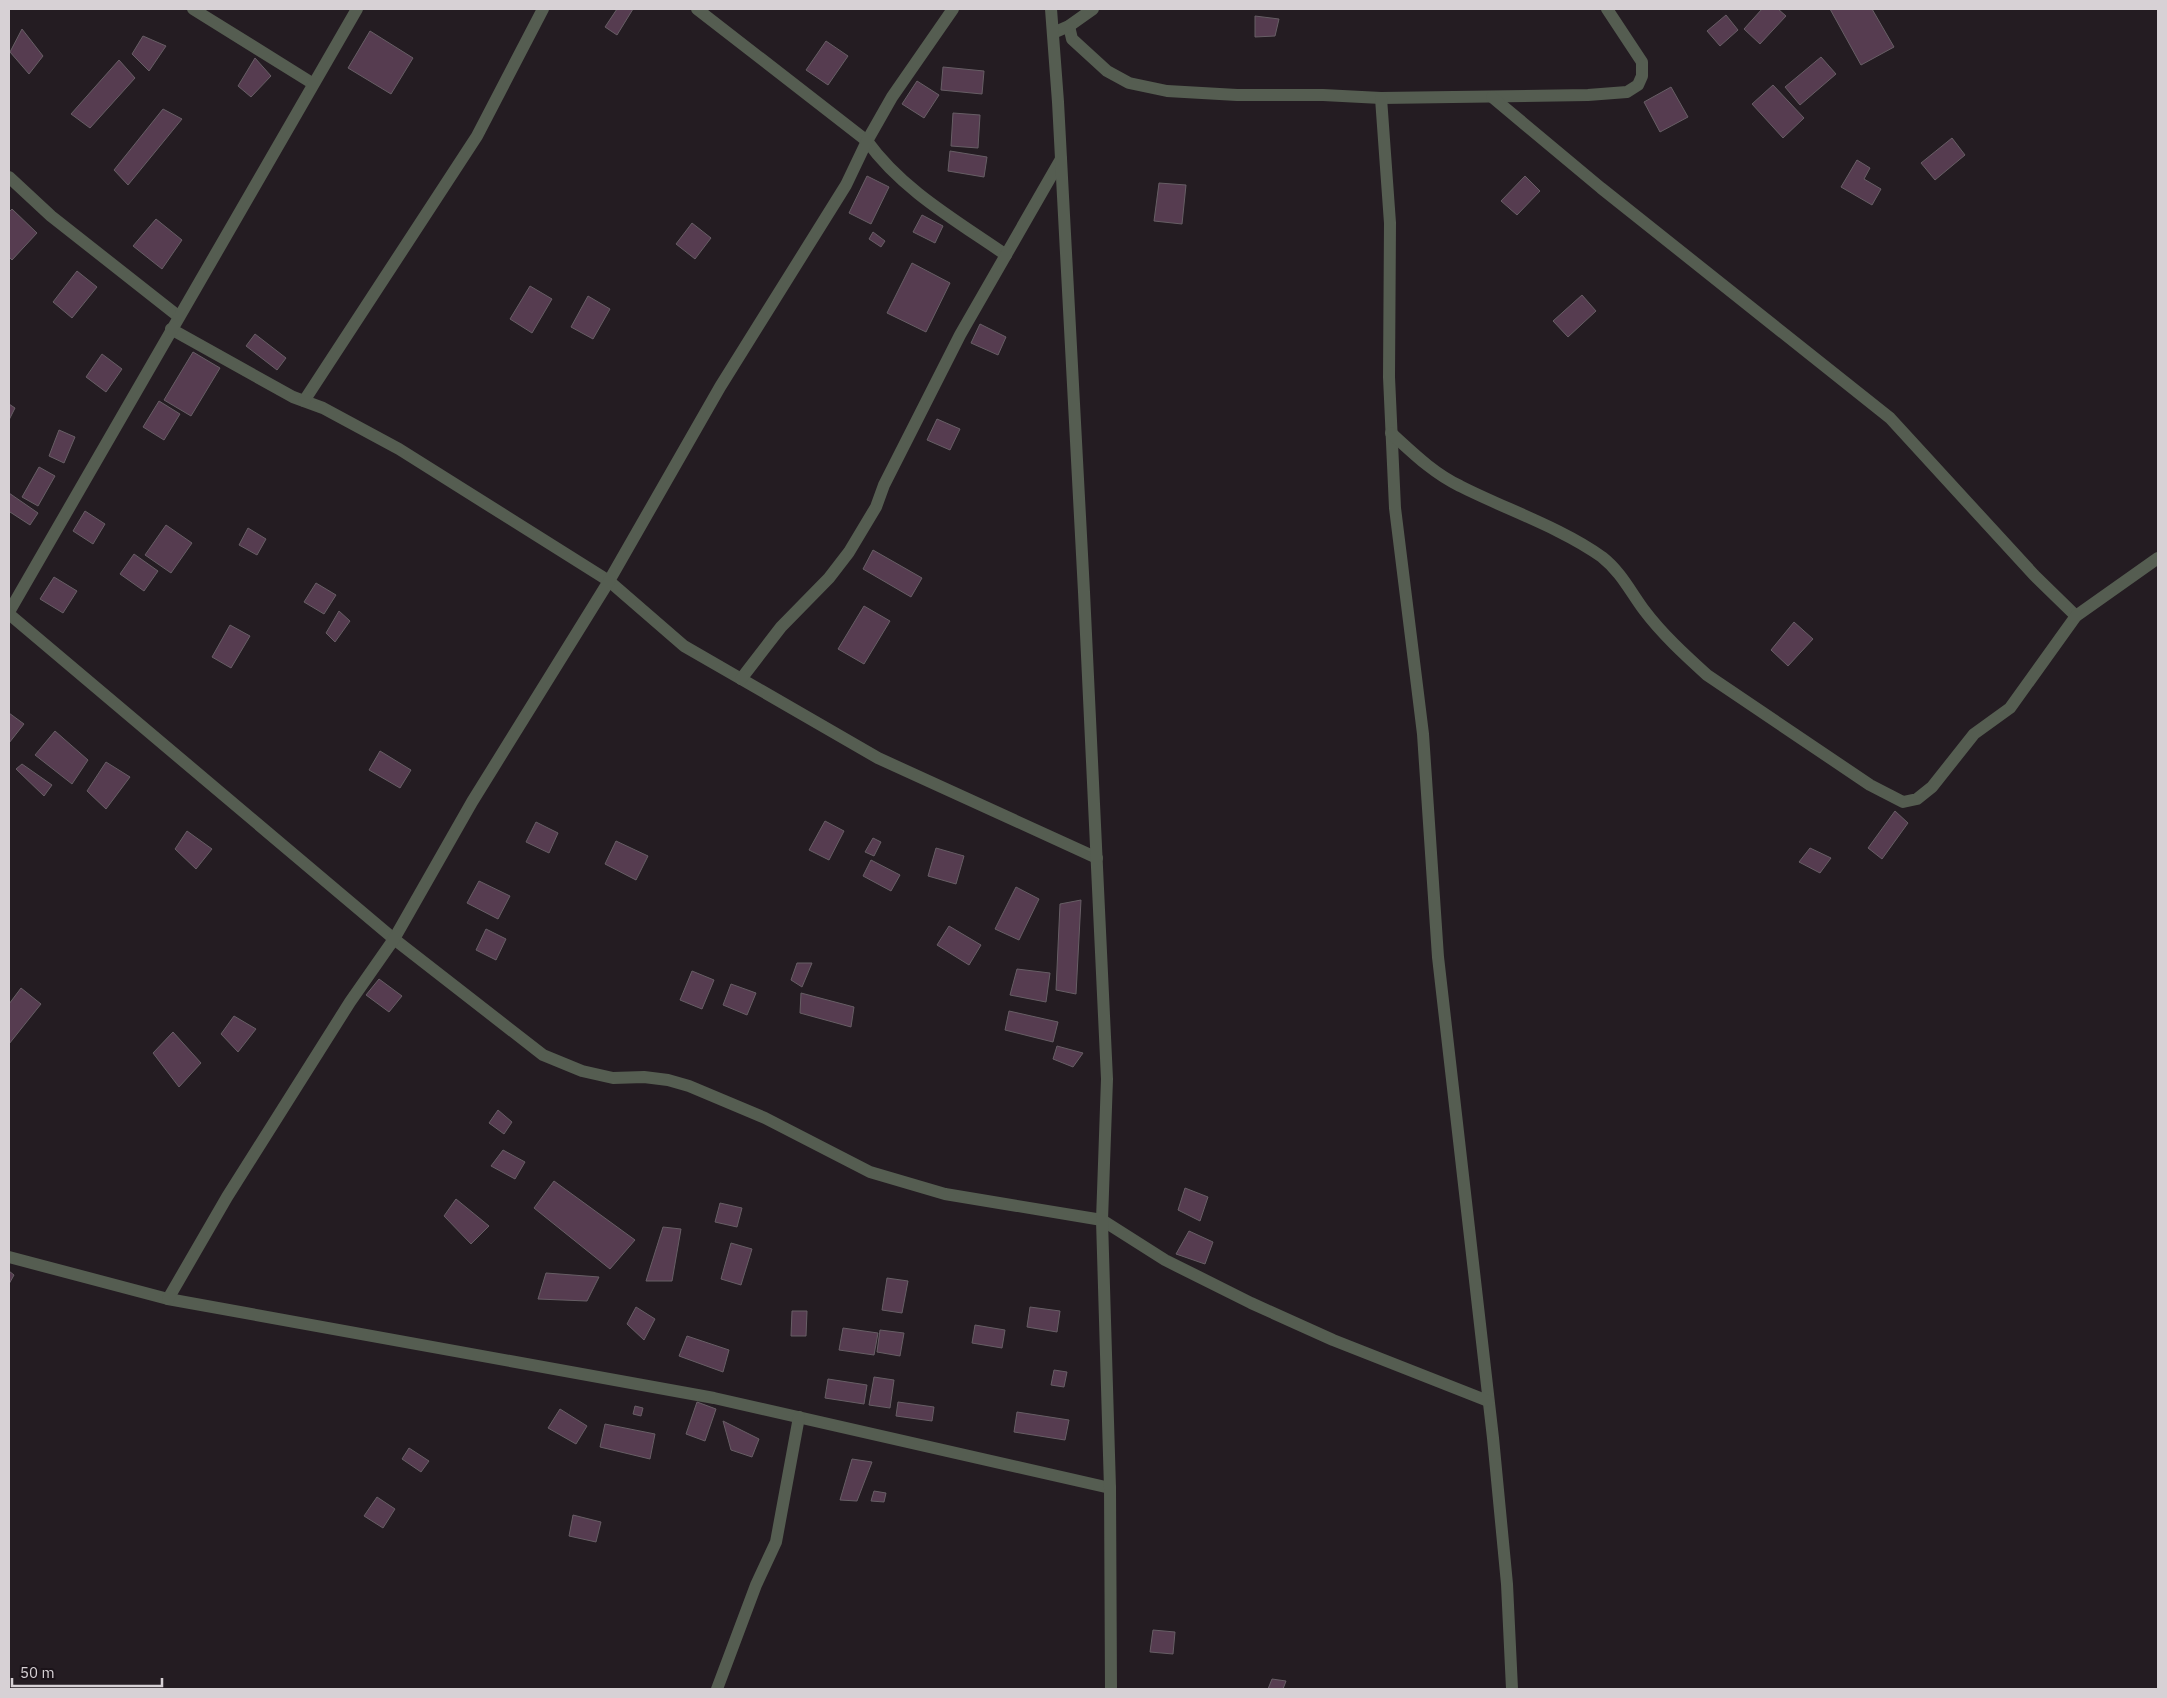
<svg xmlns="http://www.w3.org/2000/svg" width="2167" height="1698" viewBox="0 0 2167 1698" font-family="'IBM Plex Sans',sans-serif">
<rect width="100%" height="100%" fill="#241c22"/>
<!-- building -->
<g fill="#563c50" stroke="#675e65">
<polygon points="617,9 633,9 617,35 605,27"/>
<polygon points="1762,9 1778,9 1786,16 1760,44 1744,29"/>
<polygon points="1830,9 1872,9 1894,47 1861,65"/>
<polygon points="1726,15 1738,30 1720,46 1707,31"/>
<polygon points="1255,16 1279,19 1275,36 1255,37"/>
<polygon points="22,29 43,56 29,74 10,52"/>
<polygon points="370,31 413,58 391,94 348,68"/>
<polygon points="143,36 166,46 149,71 132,54"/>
<polygon points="826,41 848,56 828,85 806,70"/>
<polygon points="1821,57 1836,74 1800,105 1785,87"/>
<polygon points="255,58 271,76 251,97 238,86"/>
<polygon points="119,60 135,78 90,128 71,114"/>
<polygon points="943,67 984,71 982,94 941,90"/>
<polygon points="917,81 939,95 924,118 902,104"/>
<polygon points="1773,85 1804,118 1783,138 1752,104"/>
<polygon points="1671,87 1688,117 1660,132 1644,102"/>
<polygon points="163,109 182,119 128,185 114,170"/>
<polygon points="953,113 980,115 978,148 951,146"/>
<polygon points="1952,138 1965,155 1935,180 1921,163"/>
<polygon points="950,151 987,157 984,177 948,171"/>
<polygon points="1857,160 1870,168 1864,179 1881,189 1872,205 1841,187"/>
<polygon points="867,176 889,187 871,224 849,213"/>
<polygon points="1525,176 1540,191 1517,215 1501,201"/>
<polygon points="1159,183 1186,185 1182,224 1154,221"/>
<polygon points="12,209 37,233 12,260 9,257 9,212"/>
<polygon points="922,215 943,226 935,243 913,232"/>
<polygon points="156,219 182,240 162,269 133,246"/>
<polygon points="692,223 711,238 695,259 676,244"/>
<polygon points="873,232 885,241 881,247 869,239"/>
<polygon points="912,263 950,283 926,332 887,313"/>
<polygon points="77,271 97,287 72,318 53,302"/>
<polygon points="530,286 552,299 532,333 510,319"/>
<polygon points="1582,295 1596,311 1568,337 1553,321"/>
<polygon points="588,296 610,309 593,339 571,327"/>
<polygon points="980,324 1006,337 998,355 971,343"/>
<polygon points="255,334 286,358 277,370 246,346"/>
<polygon points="193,352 220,368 191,416 164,400"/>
<polygon points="102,354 122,369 106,392 86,377"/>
<polygon points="159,401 180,414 164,440 143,427"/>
<polygon points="9,404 15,408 9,420"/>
<polygon points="937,419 960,429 950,450 927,440"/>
<polygon points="59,430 75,437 64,463 49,456"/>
<polygon points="39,467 55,476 38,506 22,497"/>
<polygon points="9,493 38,513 30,525 10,512 9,514"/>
<polygon points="85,511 105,524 93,544 73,531"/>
<polygon points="166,525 192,543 171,573 145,555"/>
<polygon points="248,528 266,539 257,555 239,545"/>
<polygon points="873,550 922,578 911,597 863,569"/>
<polygon points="134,554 158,571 144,591 120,574"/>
<polygon points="54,577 77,591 63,613 40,599"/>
<polygon points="316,583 336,595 324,614 304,602"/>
<polygon points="864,606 890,621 864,664 838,649"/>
<polygon points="339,611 350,621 335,642 326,633"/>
<polygon points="1794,622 1813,639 1788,666 1771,650"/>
<polygon points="230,625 250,636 231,668 212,657"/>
<polygon points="9,713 24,724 9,743"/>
<polygon points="55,731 88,760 72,784 35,755"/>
<polygon points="380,751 411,770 400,788 369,770"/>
<polygon points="106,762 130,777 106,809 87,791"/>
<polygon points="22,764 52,785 44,796 16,769"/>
<polygon points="1895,811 1908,823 1882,859 1868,848"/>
<polygon points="825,821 844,831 829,860 809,850"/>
<polygon points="536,822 558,833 549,853 526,842"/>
<polygon points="187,831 212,849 196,869 175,849"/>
<polygon points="873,838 881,842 874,856 865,852"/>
<polygon points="616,841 648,856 636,880 605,864"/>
<polygon points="936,848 964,856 956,884 928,876"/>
<polygon points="1810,848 1831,858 1820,873 1799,862"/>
<polygon points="871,860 900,875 891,891 863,876"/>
<polygon points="479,881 510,896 498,919 467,903"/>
<polygon points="1016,887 1039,899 1019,940 995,929"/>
<polygon points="1081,900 1076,994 1056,990 1060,904"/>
<polygon points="949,926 981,945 969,965 937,945"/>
<polygon points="486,929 506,939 496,960 476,950"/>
<polygon points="797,963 812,963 802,987 791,980"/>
<polygon points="1017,969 1050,973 1046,1002 1010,995"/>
<polygon points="692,971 714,980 702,1009 680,1000"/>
<polygon points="379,979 402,996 389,1012 366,995"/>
<polygon points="731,984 756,993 747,1015 723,1005"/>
<polygon points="21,988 41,1004 9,1044 9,1004"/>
<polygon points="801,993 854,1007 851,1027 800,1013"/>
<polygon points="1009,1011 1058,1022 1053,1042 1005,1030"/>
<polygon points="234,1016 256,1029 238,1052 221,1034"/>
<polygon points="173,1032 201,1063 179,1087 153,1053"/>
<polygon points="1057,1046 1083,1053 1073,1067 1053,1059"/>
<polygon points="498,1110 512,1122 504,1134 489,1123"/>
<polygon points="503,1150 525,1162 515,1179 491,1166"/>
<polygon points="554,1181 635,1240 610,1269 534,1208"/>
<polygon points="1185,1188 1208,1197 1200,1221 1178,1210"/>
<polygon points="456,1199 489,1226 471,1244 444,1216"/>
<polygon points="720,1203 742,1208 737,1227 715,1222"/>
<polygon points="663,1227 681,1229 672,1281 646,1281"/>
<polygon points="1189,1231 1213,1242 1205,1264 1176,1254"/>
<polygon points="731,1243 752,1249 741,1285 721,1279"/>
<polygon points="9,1271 14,1275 9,1284"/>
<polygon points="546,1273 599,1277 587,1301 538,1299"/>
<polygon points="887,1278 908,1281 902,1313 882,1310"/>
<polygon points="636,1307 655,1319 644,1340 627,1324"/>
<polygon points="1030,1307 1060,1311 1057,1332 1027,1327"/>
<polygon points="792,1311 807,1311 806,1336 791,1336"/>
<polygon points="975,1325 1005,1330 1002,1348 972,1343"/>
<polygon points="843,1328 878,1333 874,1355 839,1350"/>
<polygon points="880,1330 904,1333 900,1356 877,1352"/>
<polygon points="687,1336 729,1350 723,1372 679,1356"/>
<polygon points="1054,1370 1067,1372 1064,1387 1051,1385"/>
<polygon points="874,1377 894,1380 890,1408 869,1405"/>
<polygon points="828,1379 867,1385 864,1404 825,1398"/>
<polygon points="697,1402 716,1409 705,1441 686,1434"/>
<polygon points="898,1402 934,1407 932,1421 896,1416"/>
<polygon points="635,1406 643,1408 641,1416 633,1414"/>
<polygon points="560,1409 587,1426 576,1444 548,1428"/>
<polygon points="1017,1412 1069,1420 1065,1440 1014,1432"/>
<polygon points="723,1421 759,1439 752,1457 731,1450"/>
<polygon points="605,1424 655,1434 650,1459 600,1447"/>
<polygon points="409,1448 429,1461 421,1472 402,1459"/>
<polygon points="852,1459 872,1462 857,1501 840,1500"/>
<polygon points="874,1491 886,1493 884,1502 871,1501"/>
<polygon points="377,1497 395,1509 383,1528 364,1516"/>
<polygon points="573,1515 601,1522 596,1542 569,1536"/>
<polygon points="1153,1630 1175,1632 1173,1654 1150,1652"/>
<polygon points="1272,1679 1286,1681 1283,1689 1268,1689"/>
</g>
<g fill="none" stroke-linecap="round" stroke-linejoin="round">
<!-- minor -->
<g stroke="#555d51" stroke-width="12">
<polyline points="193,9 312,83"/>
<path d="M697,9L867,141C902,190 957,221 1006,255"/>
<polyline points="1069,26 1072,39 1107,71 1129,83 1167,91 1237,95 1323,95 1381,98 1588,95 1627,92 1638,85 1642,76 1642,62 1607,9"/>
<polyline points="1053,33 1069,26 1093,9"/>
<polyline points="1492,97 1601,188 1890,418 2034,575 2076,616"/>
<polyline points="1381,98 1390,223 1389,377 1395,508 1423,734 1438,957 1493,1438 1507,1584 1512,1689"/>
<polyline points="9,177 51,216 178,316"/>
<polyline points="171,329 293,397 323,408 399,449 609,581 684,646 878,758 1097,858"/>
<polyline points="304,401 477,136 543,9"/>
<path d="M1391,433C1413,453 1433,473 1460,486C1505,509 1562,528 1602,557C1621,572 1630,591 1644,610C1662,634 1685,655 1707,675L1870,785L1903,802L1917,799L1932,787L1974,734L2010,708L2076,616L2158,558"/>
<polyline points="9,612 357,9"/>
<polyline points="9,614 394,939 543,1055 582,1071 613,1078 644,1077 668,1080 689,1086 765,1118 870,1172 945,1194 1102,1220 1165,1260 1251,1303 1333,1340 1488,1401"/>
<polyline points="741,679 781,627 829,578 849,552 876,507 884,485 960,335 1061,159"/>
<polyline points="9,1257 168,1299 714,1398 1110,1488"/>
<polyline points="168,1299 227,1197 350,1002 394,939 472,802 609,581 720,387 846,185 867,141 892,97 953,9"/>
<polyline points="717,1689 756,1585 776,1542 799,1417"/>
</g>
<!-- tertiary -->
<polyline stroke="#555d51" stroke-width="12" points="1051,9 1058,102 1084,592 1107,1079 1102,1220 1110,1488 1111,1689"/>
</g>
<!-- border -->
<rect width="2167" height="1698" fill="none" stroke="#d7d1d5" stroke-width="20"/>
<!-- scale -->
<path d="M12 1678v8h150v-8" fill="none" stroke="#d7d1d5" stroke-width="2.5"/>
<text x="20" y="1678" font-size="15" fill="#d7d1d5" stroke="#1b1319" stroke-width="4" paint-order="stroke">50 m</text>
</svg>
